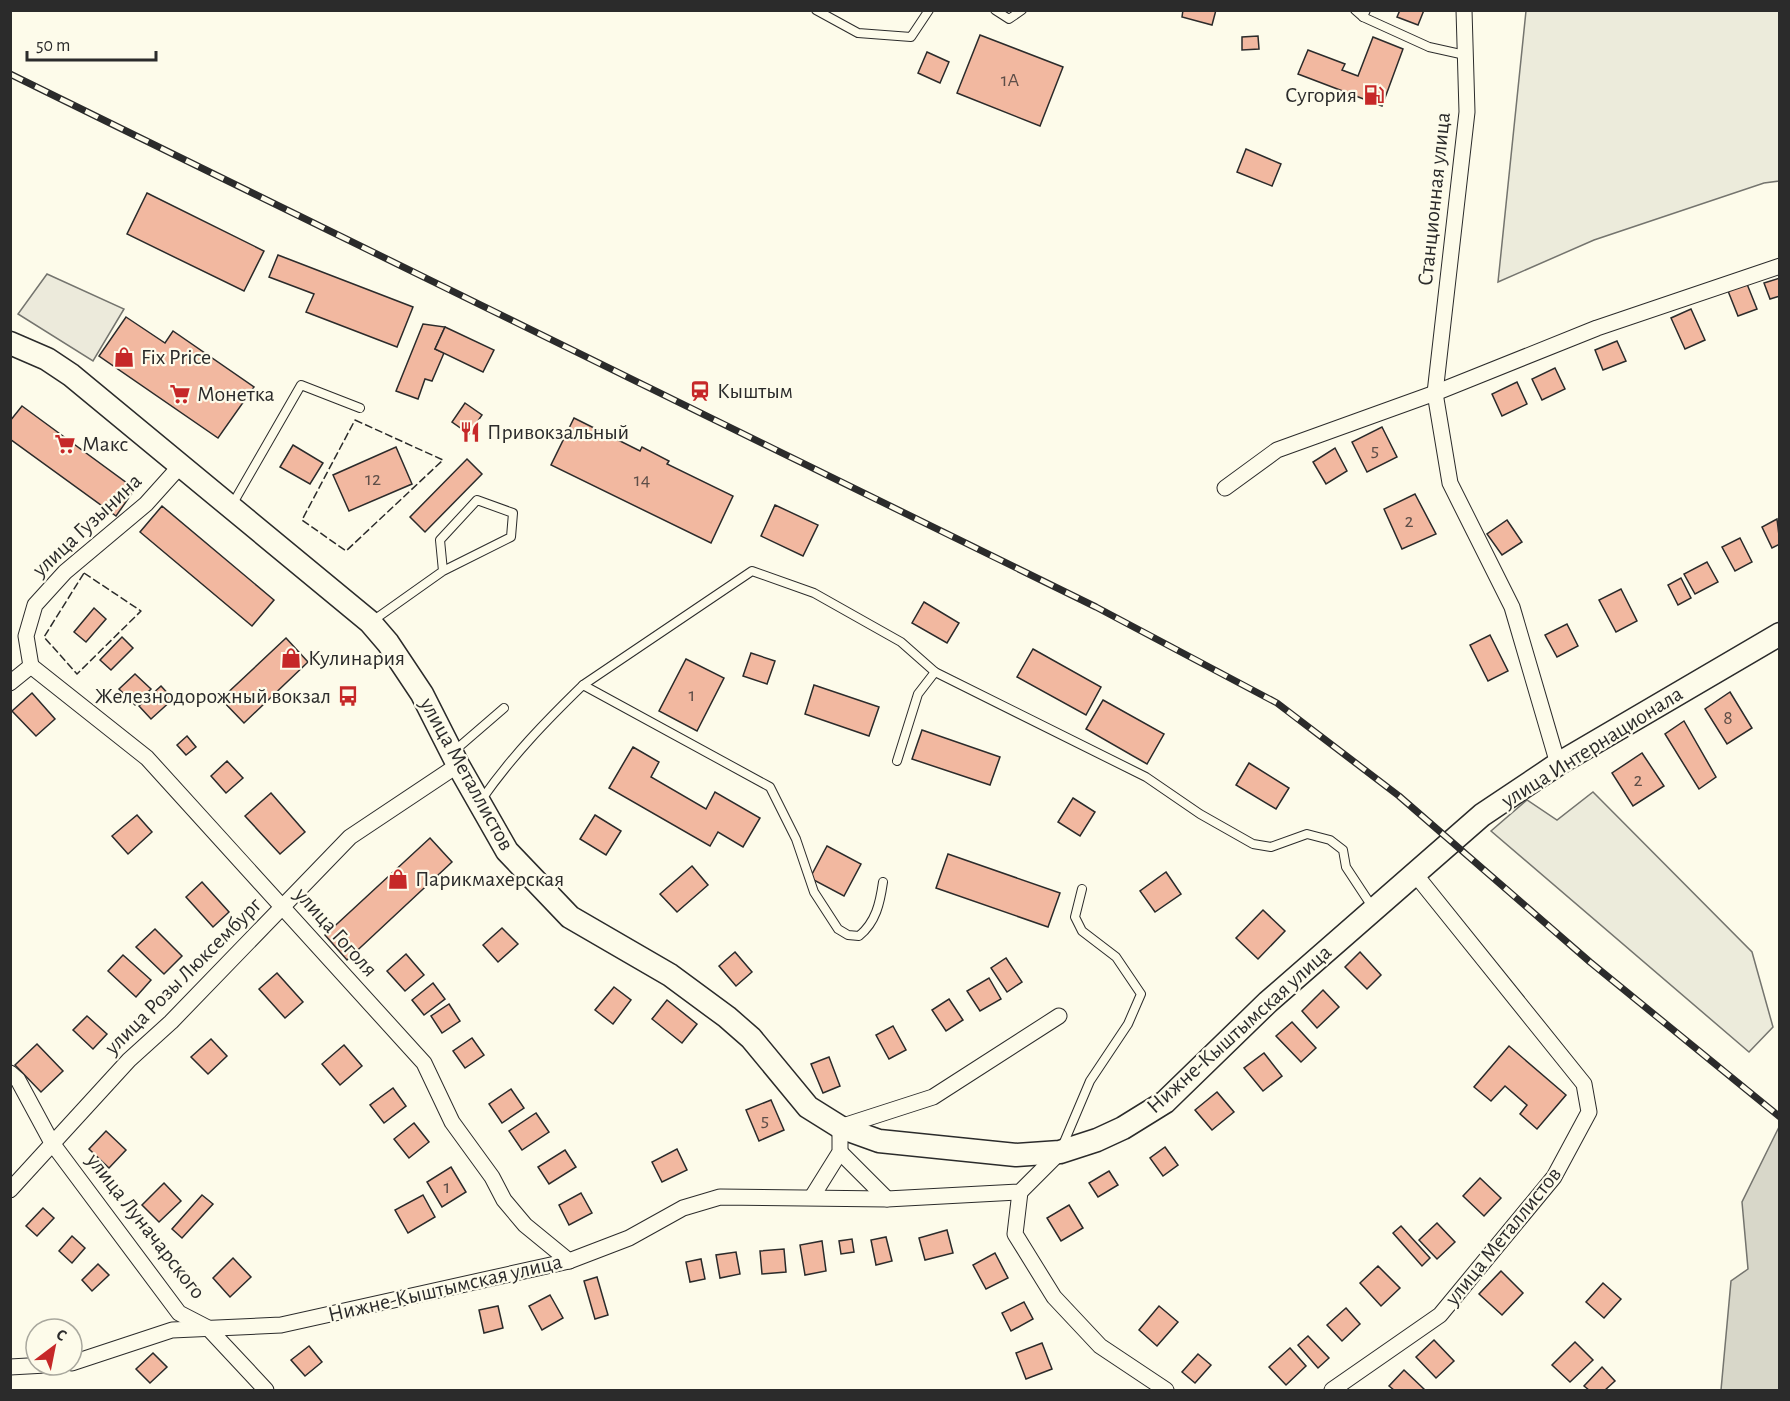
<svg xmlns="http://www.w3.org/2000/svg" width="1790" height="1401" viewBox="0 0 1790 1401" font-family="'Alegreya Sans',sans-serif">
<rect width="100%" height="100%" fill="#fdfbea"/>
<!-- green -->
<g fill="#ecebdb" stroke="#74746e" stroke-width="1.5">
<polygon points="1526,11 1779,11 1779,181 1764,183 1594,240 1498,282"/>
<polygon points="1593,792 1752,952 1773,1027 1749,1052 1491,831 1527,800 1557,820"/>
</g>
<!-- parking -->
<polygon fill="#eceadb" stroke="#74746e" stroke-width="1.5" points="47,274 124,309 93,361 18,314"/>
<!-- water -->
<polygon fill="#d8d7c9" stroke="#74746e" stroke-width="1.5" points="1779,1127 1779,1390 1721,1390 1731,1281 1748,1269 1742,1202"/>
<!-- building -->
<g fill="#f2b8a0" stroke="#2b2b2b" stroke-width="1.5">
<polygon points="1183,10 1216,10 1212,25 1182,17"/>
<polygon points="1400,10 1424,10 1418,25 1397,17"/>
<polygon points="980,35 1063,67 1040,126 957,93"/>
<polygon points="1258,36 1259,49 1242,50 1242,37"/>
<polygon points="1373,37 1403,49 1382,106 1298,74 1308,50 1345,64 1342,70 1358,76"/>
<polygon points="927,52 949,62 940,83 918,73"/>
<polygon points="1246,149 1281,164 1272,186 1237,172"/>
<polygon points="147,193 264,251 244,291 127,234"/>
<polygon points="278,255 413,307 397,347 306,312 314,294 269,277"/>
<polygon points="1780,278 1780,296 1770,299 1764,283"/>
<polygon points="1747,284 1757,309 1738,316 1728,291"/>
<polygon points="1691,309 1705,340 1685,349 1671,318"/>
<polygon points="126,317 165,343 173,331 254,387 218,438 99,356"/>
<polygon points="423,324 445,327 435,349 444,353 432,381 425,379 418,399 396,391"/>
<polygon points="445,327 494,350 483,372 435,349"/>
<polygon points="1617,341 1626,361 1603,370 1595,350"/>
<polygon points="1555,368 1565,389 1542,400 1532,379"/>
<polygon points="1517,382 1527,404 1502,416 1492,394"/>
<polygon points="465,403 482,415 469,434 452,422"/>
<polygon points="22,406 135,489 116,516 10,439 10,421"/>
<polygon points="574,418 640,451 642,447 669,461 667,464 733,496 711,543 551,465"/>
<polygon points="1382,427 1397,457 1367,472 1352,442"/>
<polygon points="293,445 323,463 310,484 280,467"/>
<polygon points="396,447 412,484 349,511 333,475"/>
<polygon points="1335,448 1347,471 1326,484 1313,462"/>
<polygon points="467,459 482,474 425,532 410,517"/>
<polygon points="1415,494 1436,534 1402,549 1384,509"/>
<polygon points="775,505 818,525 803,556 761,536"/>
<polygon points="162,506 274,600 252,626 140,532"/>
<polygon points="1777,519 1780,544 1772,548 1762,527"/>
<polygon points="1507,520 1522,542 1502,555 1487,534"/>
<polygon points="1740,538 1752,562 1735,571 1722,547"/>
<polygon points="1707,562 1718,582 1695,594 1684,574"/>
<polygon points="1681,578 1691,598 1678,605 1668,585"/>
<polygon points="1621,589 1637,621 1616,632 1599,600"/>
<polygon points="924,602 959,623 947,643 912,623"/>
<polygon points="94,608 106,619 86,642 74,632"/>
<polygon points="1567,624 1578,646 1557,657 1545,635"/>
<polygon points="1490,635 1508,671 1488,681 1470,645"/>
<polygon points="122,637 133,648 111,670 100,660"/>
<polygon points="286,638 308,662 244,723 221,699"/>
<polygon points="1033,649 1101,687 1086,715 1017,677"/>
<polygon points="751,653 775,661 767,684 743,676"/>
<polygon points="686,659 724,678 697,731 659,711"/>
<polygon points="135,674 151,689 135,705 119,689"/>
<polygon points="814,685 879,707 869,736 805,714"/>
<polygon points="161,686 173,699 151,719 139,706"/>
<polygon points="1730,692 1752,728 1727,744 1705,709"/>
<polygon points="32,693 55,719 36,736 12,711"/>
<polygon points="1103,700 1164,734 1147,764 1086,729"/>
<polygon points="1684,721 1716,777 1699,789 1665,734"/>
<polygon points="922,730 1000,757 990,785 912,759"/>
<polygon points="187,736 196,747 186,755 177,745"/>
<polygon points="633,747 659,762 651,777 706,809 715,792 760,818 743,847 718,832 710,846 609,788"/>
<polygon points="1642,753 1664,786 1633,806 1612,773"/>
<polygon points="227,761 243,778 226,793 211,776"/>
<polygon points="1249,763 1289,788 1276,809 1236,785"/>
<polygon points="271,793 305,832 280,854 245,816"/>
<polygon points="1073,798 1095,812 1080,836 1058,822"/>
<polygon points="137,815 152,832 128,854 112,836"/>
<polygon points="595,815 621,831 606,855 580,839"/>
<polygon points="430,838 452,862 347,960 325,935"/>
<polygon points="827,846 861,864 844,896 810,878"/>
<polygon points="948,854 1060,893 1048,927 936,888"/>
<polygon points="692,866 708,885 677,912 660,894"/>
<polygon points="1166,872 1181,894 1155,912 1140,891"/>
<polygon points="202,882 229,912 213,927 186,897"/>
<polygon points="1263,910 1285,931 1258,959 1236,938"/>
<polygon points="502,928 518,944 498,962 483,945"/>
<polygon points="155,929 182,956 164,974 136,947"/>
<polygon points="735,952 752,972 736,986 719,966"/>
<polygon points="1360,952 1381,975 1367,989 1345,967"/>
<polygon points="406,954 424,975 405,991 387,971"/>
<polygon points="123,955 151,980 136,997 108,971"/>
<polygon points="1006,958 1022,982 1007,992 991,968"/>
<polygon points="277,973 303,1002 285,1018 259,989"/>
<polygon points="989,978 1001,999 980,1011 967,991"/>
<polygon points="433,983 445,999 424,1015 412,1000"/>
<polygon points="614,987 631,1000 613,1024 595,1010"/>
<polygon points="1323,990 1339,1007 1317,1028 1302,1011"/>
<polygon points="949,999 963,1020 946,1031 932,1010"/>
<polygon points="667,1000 697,1024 682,1043 652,1019"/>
<polygon points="449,1004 460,1021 442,1033 431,1016"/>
<polygon points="87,1016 107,1034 93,1049 73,1030"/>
<polygon points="1292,1022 1316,1048 1301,1062 1276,1036"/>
<polygon points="893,1026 906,1050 889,1059 876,1035"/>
<polygon points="472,1038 484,1055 465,1068 453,1051"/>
<polygon points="211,1039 227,1056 208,1074 191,1057"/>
<polygon points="37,1044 63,1071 41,1092 15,1065"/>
<polygon points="344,1045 362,1066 340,1085 322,1064"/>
<polygon points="1509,1046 1566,1095 1537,1129 1520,1114 1527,1105 1505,1086 1491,1101 1474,1087"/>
<polygon points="1264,1053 1282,1076 1263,1091 1244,1068"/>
<polygon points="829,1057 840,1086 823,1093 811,1064"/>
<polygon points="393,1088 406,1106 384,1123 370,1105"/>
<polygon points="511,1089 524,1108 502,1123 489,1104"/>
<polygon points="1217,1092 1234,1112 1212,1130 1195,1110"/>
<polygon points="771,1100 784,1130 759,1141 746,1110"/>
<polygon points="536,1113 549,1132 522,1150 509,1131"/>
<polygon points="414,1123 429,1142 409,1158 394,1139"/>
<polygon points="106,1131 126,1150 109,1168 89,1149"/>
<polygon points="1165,1147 1178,1165 1163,1176 1150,1158"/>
<polygon points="677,1149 687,1170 662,1182 652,1162"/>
<polygon points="565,1150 576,1167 549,1184 538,1167"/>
<polygon points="451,1167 466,1192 442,1207 427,1182"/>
<polygon points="1109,1171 1118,1185 1098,1197 1089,1183"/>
<polygon points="1480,1178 1501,1198 1484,1216 1463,1196"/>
<polygon points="164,1183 181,1201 159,1222 142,1205"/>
<polygon points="581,1193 592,1213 569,1225 559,1205"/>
<polygon points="202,1195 213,1204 182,1238 172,1229"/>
<polygon points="423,1195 435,1217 408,1233 395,1210"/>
<polygon points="1069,1205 1083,1228 1061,1241 1047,1218"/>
<polygon points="43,1208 54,1218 37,1236 26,1226"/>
<polygon points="1437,1223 1455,1242 1437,1259 1419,1240"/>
<polygon points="1401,1226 1430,1258 1422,1266 1393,1233"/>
<polygon points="947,1230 953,1253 925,1260 919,1238"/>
<polygon points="72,1236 85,1248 72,1263 59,1251"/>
<polygon points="886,1237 892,1261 876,1265 871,1240"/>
<polygon points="852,1239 854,1252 841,1254 839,1241"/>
<polygon points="822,1241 826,1271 805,1275 800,1245"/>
<polygon points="784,1249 786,1272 762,1274 760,1251"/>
<polygon points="736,1252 740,1274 720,1278 716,1255"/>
<polygon points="995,1253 1008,1278 986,1289 973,1265"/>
<polygon points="233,1258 251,1277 230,1297 213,1278"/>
<polygon points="701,1259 705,1279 690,1282 686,1262"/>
<polygon points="98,1264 109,1275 92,1291 82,1280"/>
<polygon points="1378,1266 1400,1288 1381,1306 1360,1283"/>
<polygon points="1501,1271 1523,1293 1502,1315 1479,1294"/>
<polygon points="597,1277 608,1315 595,1319 584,1281"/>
<polygon points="1603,1283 1621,1299 1604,1318 1586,1302"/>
<polygon points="550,1295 563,1318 542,1330 529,1306"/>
<polygon points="1024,1302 1033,1319 1011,1331 1002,1313"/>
<polygon points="498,1306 503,1328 484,1333 479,1310"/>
<polygon points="1159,1306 1178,1322 1157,1346 1139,1330"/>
<polygon points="1346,1308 1360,1324 1342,1341 1327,1325"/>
<polygon points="1308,1336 1329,1358 1318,1368 1298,1345"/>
<polygon points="1434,1340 1454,1361 1436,1378 1416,1357"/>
<polygon points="1575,1342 1593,1360 1570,1382 1552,1365"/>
<polygon points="1042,1343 1052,1369 1026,1379 1016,1353"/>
<polygon points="309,1346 322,1362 305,1376 291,1360"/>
<polygon points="1290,1348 1306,1366 1286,1385 1269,1367"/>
<polygon points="153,1353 167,1367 150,1383 136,1369"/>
<polygon points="1198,1354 1211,1365 1195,1383 1182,1372"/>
<polygon points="1602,1367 1615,1381 1605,1390 1589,1390 1584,1386"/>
<polygon points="1404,1370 1425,1390 1394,1390 1389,1386"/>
</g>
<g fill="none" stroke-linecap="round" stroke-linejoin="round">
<!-- service casing -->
<g stroke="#2b2b2b" stroke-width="10">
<g id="service">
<polyline points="816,10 858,33 911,37 929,10"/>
<polyline points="995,10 1009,19 1022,10"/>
<polyline points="1355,10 1363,17"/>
<polyline points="1366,10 1363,17 1429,47 1465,55"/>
<polyline points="232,505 301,385 360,408"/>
<polyline points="371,622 443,571 511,537 513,513 477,500 440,540 443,571"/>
<polyline points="583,685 752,571 814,593 901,642 935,672 1146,777 1200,814 1253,844 1271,847 1307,834 1330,840 1343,850 1346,867 1373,908"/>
<polyline points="453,752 504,708"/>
<polyline points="897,761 918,694 935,672"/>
<path d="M482,799C512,756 546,721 583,685L770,787L796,839L814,892L838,929L848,935L859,936C876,922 880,903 883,882"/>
<polyline points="1062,1147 1090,1081 1128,1024 1141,994 1116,957 1082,931 1075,917 1082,889"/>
</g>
</g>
<!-- minor casing -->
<g stroke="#2b2b2b" stroke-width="17">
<g id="minor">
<polyline points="1464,10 1467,112 1435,393 1450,483 1512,607 1558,764"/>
<polyline points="1225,488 1277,450 1435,393 1597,328 1780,266"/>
<polyline points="31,666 147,758 424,1063 452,1122 492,1177 504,1200 525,1225 569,1261"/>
<polyline points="10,683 31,666 26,636 35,605 65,572 146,504 181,465"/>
<polyline points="10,1073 18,1080 52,1143 179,1313 208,1328 266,1390"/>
<polyline points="840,1152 887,1199"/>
<polyline points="10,1190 129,1060 171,1022 350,837 458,765"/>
<polyline points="1020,1192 1015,1234 1054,1297 1100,1346 1166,1390"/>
<polyline points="812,1197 840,1152 840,1127 933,1097 1059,1016"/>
<polyline points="72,1363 172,1330 281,1325 569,1261 629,1238 683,1208 720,1197 887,1199 1020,1192 1060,1152"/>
<polyline points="10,1367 46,1365"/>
<polyline points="1332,1390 1440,1315 1554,1177 1589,1112 1584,1084 1415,874"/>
</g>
</g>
<!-- secondary casing -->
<g stroke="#2b2b2b" stroke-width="25">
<polyline id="secondary" points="10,343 47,359 71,375 370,622 388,643 422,694 458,765 507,851 570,917 670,975 727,1017 751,1038 808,1107 840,1127 879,1141 1016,1155 1060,1152 1097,1140 1123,1128 1165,1102 1268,1002 1482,815 1558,764 1780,634"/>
</g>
<!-- service -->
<use href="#service" stroke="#fdfbea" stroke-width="8"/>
<!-- minor -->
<use href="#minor" stroke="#fdfbea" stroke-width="15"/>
<!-- secondary -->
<use href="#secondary" stroke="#fdfbea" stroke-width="22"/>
<!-- rail casing -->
<g stroke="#2b2b2b" stroke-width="7">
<polyline id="rail" points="10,74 1096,607 1277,703 1399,796 1590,962 1780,1117"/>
</g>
<!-- rail -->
<use href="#rail" stroke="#fdfbea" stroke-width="4.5" stroke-dasharray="14" stroke-linecap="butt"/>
<!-- fence -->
<g stroke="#2b2b2b" stroke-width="1.5" stroke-dasharray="8 3" stroke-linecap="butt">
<polygon points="355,420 443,460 346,551 302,520"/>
<polygon points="84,573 141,611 77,674 44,637"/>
</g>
</g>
<!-- icons -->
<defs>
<g id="fuel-bare" transform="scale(1.62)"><path d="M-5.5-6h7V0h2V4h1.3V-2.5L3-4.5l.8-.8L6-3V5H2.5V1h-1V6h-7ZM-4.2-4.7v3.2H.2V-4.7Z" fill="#c62828" stroke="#fdfbea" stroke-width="2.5" paint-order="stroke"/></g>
<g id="shop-bare" transform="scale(1.62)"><path d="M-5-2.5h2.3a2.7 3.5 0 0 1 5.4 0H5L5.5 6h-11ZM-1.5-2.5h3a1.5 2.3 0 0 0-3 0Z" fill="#c62828" stroke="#fdfbea" stroke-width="2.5" paint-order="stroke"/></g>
<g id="station-bare" transform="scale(1.62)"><path d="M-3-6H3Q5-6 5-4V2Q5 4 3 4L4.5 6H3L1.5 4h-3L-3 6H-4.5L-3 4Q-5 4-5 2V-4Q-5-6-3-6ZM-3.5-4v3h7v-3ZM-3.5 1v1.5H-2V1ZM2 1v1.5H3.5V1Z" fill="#c62828" stroke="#fdfbea" stroke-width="2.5" paint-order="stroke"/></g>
<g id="supermarket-bare" transform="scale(1.62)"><path d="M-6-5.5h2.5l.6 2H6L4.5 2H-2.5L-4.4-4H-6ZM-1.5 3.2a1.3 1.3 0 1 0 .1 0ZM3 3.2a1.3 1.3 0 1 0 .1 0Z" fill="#c62828" stroke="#fdfbea" stroke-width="2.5" paint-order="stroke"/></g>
<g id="restaurant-bare" transform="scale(1.62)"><path d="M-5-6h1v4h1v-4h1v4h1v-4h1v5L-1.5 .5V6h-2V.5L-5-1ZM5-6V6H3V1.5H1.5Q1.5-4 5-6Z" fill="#c62828" stroke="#fdfbea" stroke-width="2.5" paint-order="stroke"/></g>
<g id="bus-bare" transform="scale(1.62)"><path d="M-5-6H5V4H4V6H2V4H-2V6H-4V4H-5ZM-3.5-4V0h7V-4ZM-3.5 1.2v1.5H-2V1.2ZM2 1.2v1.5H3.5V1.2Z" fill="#c62828" stroke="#fdfbea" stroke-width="2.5" paint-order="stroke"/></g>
</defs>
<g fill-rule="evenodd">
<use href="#fuel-bare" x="1374" y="95"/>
<use href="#shop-bare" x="124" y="357"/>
<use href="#station-bare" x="700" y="391"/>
<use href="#supermarket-bare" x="180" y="394"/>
<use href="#restaurant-bare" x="470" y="432"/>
<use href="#supermarket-bare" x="65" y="444"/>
<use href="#shop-bare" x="291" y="658"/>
<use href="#bus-bare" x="348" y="696"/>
<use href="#shop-bare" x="398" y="879"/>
</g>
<g text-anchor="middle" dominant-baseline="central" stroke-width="4.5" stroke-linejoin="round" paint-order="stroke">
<!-- number labels -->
<g font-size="20" fill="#5d4e48">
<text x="1010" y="80">1А</text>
<text x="1375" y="450">5</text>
<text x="373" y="479">12</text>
<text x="642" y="480">14</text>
<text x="1409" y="521">2</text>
<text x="692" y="695">1</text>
<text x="1728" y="718">8</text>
<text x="1638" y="780">2</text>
<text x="765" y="1120">5</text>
<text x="447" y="1187">1</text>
</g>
<!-- poi labels -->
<g font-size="22" fill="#2b2b2b" stroke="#fdfbea" text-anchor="start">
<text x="1357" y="95" text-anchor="end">Сугория</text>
<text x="141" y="357">Fix Price</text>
<text x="717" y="391">Кыштым</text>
<text x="197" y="394">Монетка</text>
<text x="487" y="432">Привокзальный</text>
<text x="82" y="444">Макс</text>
<text x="308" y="658">Кулинария</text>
<text x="331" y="696" text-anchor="end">Железнодорожный вокзал</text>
<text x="415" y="879">Парикмахерская</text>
</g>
<!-- street labels -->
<g font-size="22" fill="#2b2b2b" stroke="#fdfbea">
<text transform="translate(1434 199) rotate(-84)">Станционная улица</text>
<text transform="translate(87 525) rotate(-43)">улица Гузынина</text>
<text transform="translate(1592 747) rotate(-32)">улица Интернационала</text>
<text transform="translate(467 774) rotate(61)">улица Металлистов</text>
<text transform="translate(336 932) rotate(48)">улица Гоголя</text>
<text transform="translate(183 976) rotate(-45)">улица Розы Люксембург</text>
<text transform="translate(1239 1029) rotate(-42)">Нижне-Кыштымская улица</text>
<text transform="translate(146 1226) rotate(52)">улица Луначарского</text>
<text transform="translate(1503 1236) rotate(-51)">улица Металлистов</text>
<text transform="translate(445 1288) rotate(-13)">Нижне-Кыштымская улица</text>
</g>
</g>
<!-- border -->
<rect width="1790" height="1401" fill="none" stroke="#2b2b2b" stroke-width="24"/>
<!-- north arrow -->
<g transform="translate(54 1347) rotate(32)"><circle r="28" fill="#fdfbea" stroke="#a9a89e" stroke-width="1.5"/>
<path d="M0-4.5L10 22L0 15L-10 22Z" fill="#c62828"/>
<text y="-9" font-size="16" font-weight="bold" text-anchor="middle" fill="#2b2b2b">С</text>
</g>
<!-- scale -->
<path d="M27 51v9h129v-9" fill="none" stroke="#2b2b2b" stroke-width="3"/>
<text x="36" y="51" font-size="18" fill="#2b2b2b" stroke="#fdfbea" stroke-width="4.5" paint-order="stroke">50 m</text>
</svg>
